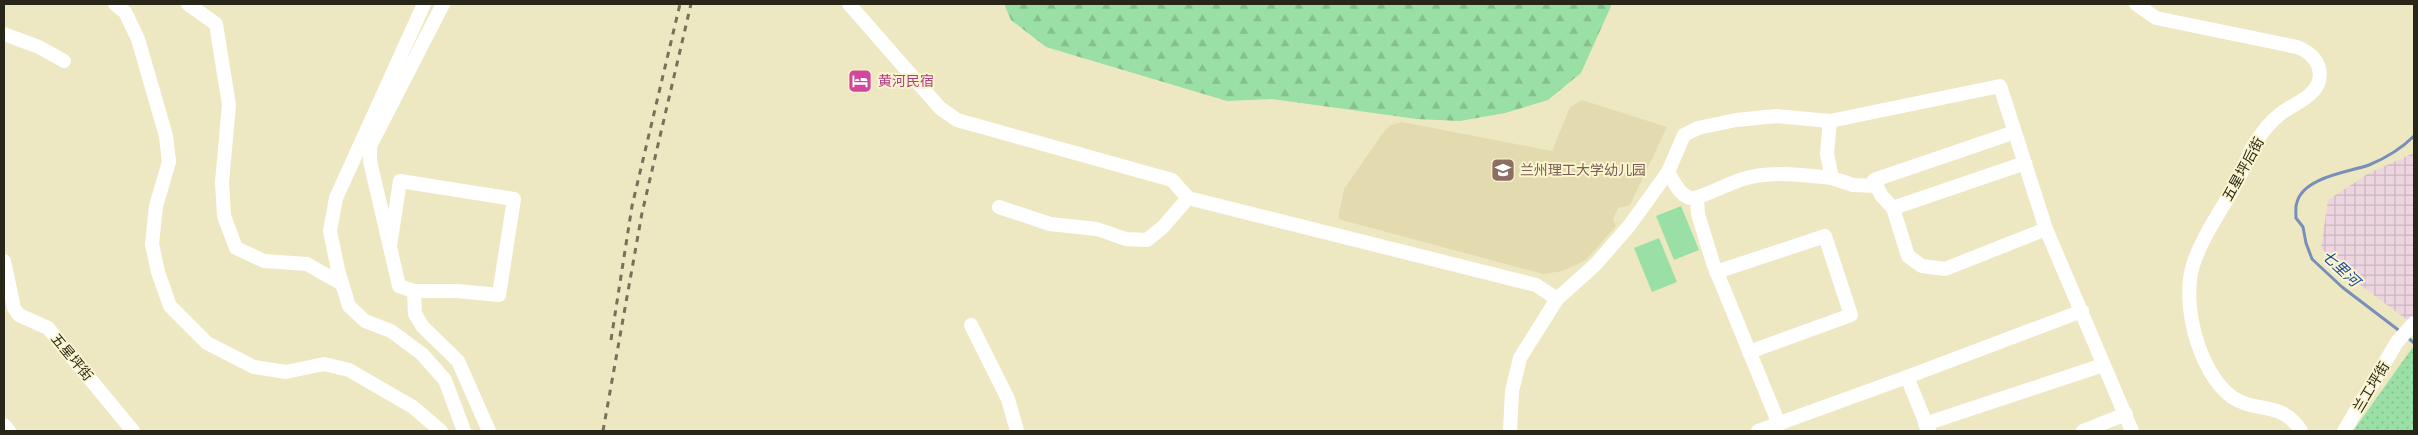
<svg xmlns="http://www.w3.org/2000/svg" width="2418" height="435" viewBox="0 0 2418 435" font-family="Quicksand,'Noto Sans SC',sans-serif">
<defs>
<pattern id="industrial-grid" width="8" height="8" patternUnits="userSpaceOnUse" patternTransform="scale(1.25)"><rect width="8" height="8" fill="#edd5df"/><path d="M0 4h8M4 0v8" fill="none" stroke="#cbb7bf"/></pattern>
<pattern id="grass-dots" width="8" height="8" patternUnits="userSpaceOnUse" patternTransform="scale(1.25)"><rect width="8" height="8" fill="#9adfa5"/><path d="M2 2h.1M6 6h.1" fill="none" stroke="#85bf8d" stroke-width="1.8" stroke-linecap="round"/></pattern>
<pattern id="forest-firs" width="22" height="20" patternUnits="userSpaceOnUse" patternTransform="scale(1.25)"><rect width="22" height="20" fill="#9adfa5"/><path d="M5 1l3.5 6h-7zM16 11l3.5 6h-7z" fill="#85bf8d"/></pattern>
</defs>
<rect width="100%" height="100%" fill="#eee8c2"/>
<!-- built -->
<polygon fill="#e3dbaf" points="1582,100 1667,127 1630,205 1618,208 1613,219 1616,226 1586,260 1563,271 1543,274 1338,219 1344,189 1385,130 1391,125 1402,122 1552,151 1570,107"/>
<!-- industrial -->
<polygon fill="url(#industrial-grid)" points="2414,153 2414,325 2355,281 2321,248 2328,200 2369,173"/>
<!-- grass -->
<polygon fill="url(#grass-dots)" points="2414,346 2414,431 2353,431 2410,351"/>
<!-- forest -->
<polygon fill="url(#forest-firs)" points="1004,4 1612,4 1581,73 1548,100 1505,113 1460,121 1417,119 1272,99 1227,101 1046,47 1011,20"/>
<!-- pitch -->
<g fill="#9adfa5">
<polygon points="1681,206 1699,250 1674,260 1656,216"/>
<polygon points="1659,238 1677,282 1652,292 1634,248"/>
</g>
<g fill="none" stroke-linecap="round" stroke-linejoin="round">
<!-- stream -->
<g stroke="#7890b8" stroke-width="3">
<path d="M2401,332L2342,287L2312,259L2306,243L2303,227L2296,218C2296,213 2295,207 2297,202C2304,177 2349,172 2369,165C2386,158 2402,148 2414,136"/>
<polyline points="2406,336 2414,343"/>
</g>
<!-- minor -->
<g stroke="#fff" stroke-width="14">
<polyline points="115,4 125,12 138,39 166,136 169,162 156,206 152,244 158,272 170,306 207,343 254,367 286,372 324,364 349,370 413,407 441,431"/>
<polyline points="188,4 216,24 229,105 222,182 224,216 236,248 264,261 307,264 342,284"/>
<polyline points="424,4 336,198 330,231 338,270 349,306 365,321 391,331 422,354 445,380 464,431"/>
<polyline points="849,4 940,108 957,120 1172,180 1188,198 1536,285 1557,299"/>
<path d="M2136,4L2156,18L2297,47C2311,52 2323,64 2319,81C2314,98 2292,104 2279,115C2270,122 2261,134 2255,143C2248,154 2244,167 2239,178C2224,207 2203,234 2193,265C2181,304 2199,373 2232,397C2257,414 2282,400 2301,431"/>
<polyline points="4,34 39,47 64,61"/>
<polyline points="1830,121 1827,154 1832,178 1853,185 1877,186"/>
<polyline points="2025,163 1893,208 1908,256 1922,266 1945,269 2046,229"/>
<path d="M1668,172C1674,182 1679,194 1690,198C1697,200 1730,183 1740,180C1769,170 1802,175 1832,178"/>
<polyline points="1697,199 1698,214 1713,263 1779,424"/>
<polyline points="999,207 1050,224 1097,229 1126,239 1147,240 1163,227 1188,198"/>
<polyline points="1893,208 1881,195 1874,180 2015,132"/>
<polyline points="390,246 400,181 514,199 499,295 457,291 414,291 399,286 370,161 370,146 443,4"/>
<polyline points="4,261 14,308 19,315 48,328 133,431"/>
<polyline points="1716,272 1825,236 1851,315 1749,352"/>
<polyline points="414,291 415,314 423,327 458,361 489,431"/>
<polyline points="971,325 1008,399 1017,431"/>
<polyline points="1907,377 2082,311"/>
<polyline points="1925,424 2103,365"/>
<polyline points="4,425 9,431"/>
<polyline points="1510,431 1512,391 1520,358 1557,299 1596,264 1629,226 1668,172 1684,135 1698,128 1736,120 1776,116 1830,121 2000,86 2046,229 2132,431"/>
<polyline points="1758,431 1907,377 1929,431"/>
<polyline points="2083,431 2126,414"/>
<polyline points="2344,431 2397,342 2414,323"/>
</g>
<!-- rail -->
<g stroke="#75715a" stroke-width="3" stroke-dasharray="6 6" stroke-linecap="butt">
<polyline points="611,340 632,206 680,4"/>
<polyline points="603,431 642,213 691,4"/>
</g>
</g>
<!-- icons -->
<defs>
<g id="hotel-square" transform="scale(1.25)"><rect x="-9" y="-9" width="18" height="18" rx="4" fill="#d1479c" stroke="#fbf5cf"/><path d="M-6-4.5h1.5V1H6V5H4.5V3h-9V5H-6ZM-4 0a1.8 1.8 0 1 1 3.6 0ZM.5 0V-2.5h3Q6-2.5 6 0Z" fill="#fff"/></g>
<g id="school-square" transform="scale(1.25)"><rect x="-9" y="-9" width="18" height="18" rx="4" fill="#8d6e63" stroke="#fbf5cf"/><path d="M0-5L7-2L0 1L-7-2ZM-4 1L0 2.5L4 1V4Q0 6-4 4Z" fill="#fff"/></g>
</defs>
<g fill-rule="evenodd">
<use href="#hotel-square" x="860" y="81"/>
<use href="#school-square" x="1503" y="170"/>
</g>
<g text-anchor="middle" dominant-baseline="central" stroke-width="4" stroke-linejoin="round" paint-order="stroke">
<!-- hotel labels -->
<g font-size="14" fill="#b23c85" stroke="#fbf5cf" text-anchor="start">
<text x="878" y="81">黄河民宿</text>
</g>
<!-- street labels -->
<g font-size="14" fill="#282618" stroke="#fbf5cf">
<text transform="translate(2243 169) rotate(-61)">五星坪后街</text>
<text transform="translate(72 357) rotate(50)">五星坪街</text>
<text transform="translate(2371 387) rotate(-59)">兰工坪街</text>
</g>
<!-- education labels -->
<g font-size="14" fill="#785e54" stroke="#fbf5cf" text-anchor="start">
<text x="1520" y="170">兰州理工大学幼儿园</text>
</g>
<!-- water labels -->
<g font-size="15" font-style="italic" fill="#1b4aa2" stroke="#fbf5cf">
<text transform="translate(2341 268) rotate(43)">七里河</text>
</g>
</g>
<!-- border -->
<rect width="2418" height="435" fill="none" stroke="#282618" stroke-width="10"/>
</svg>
